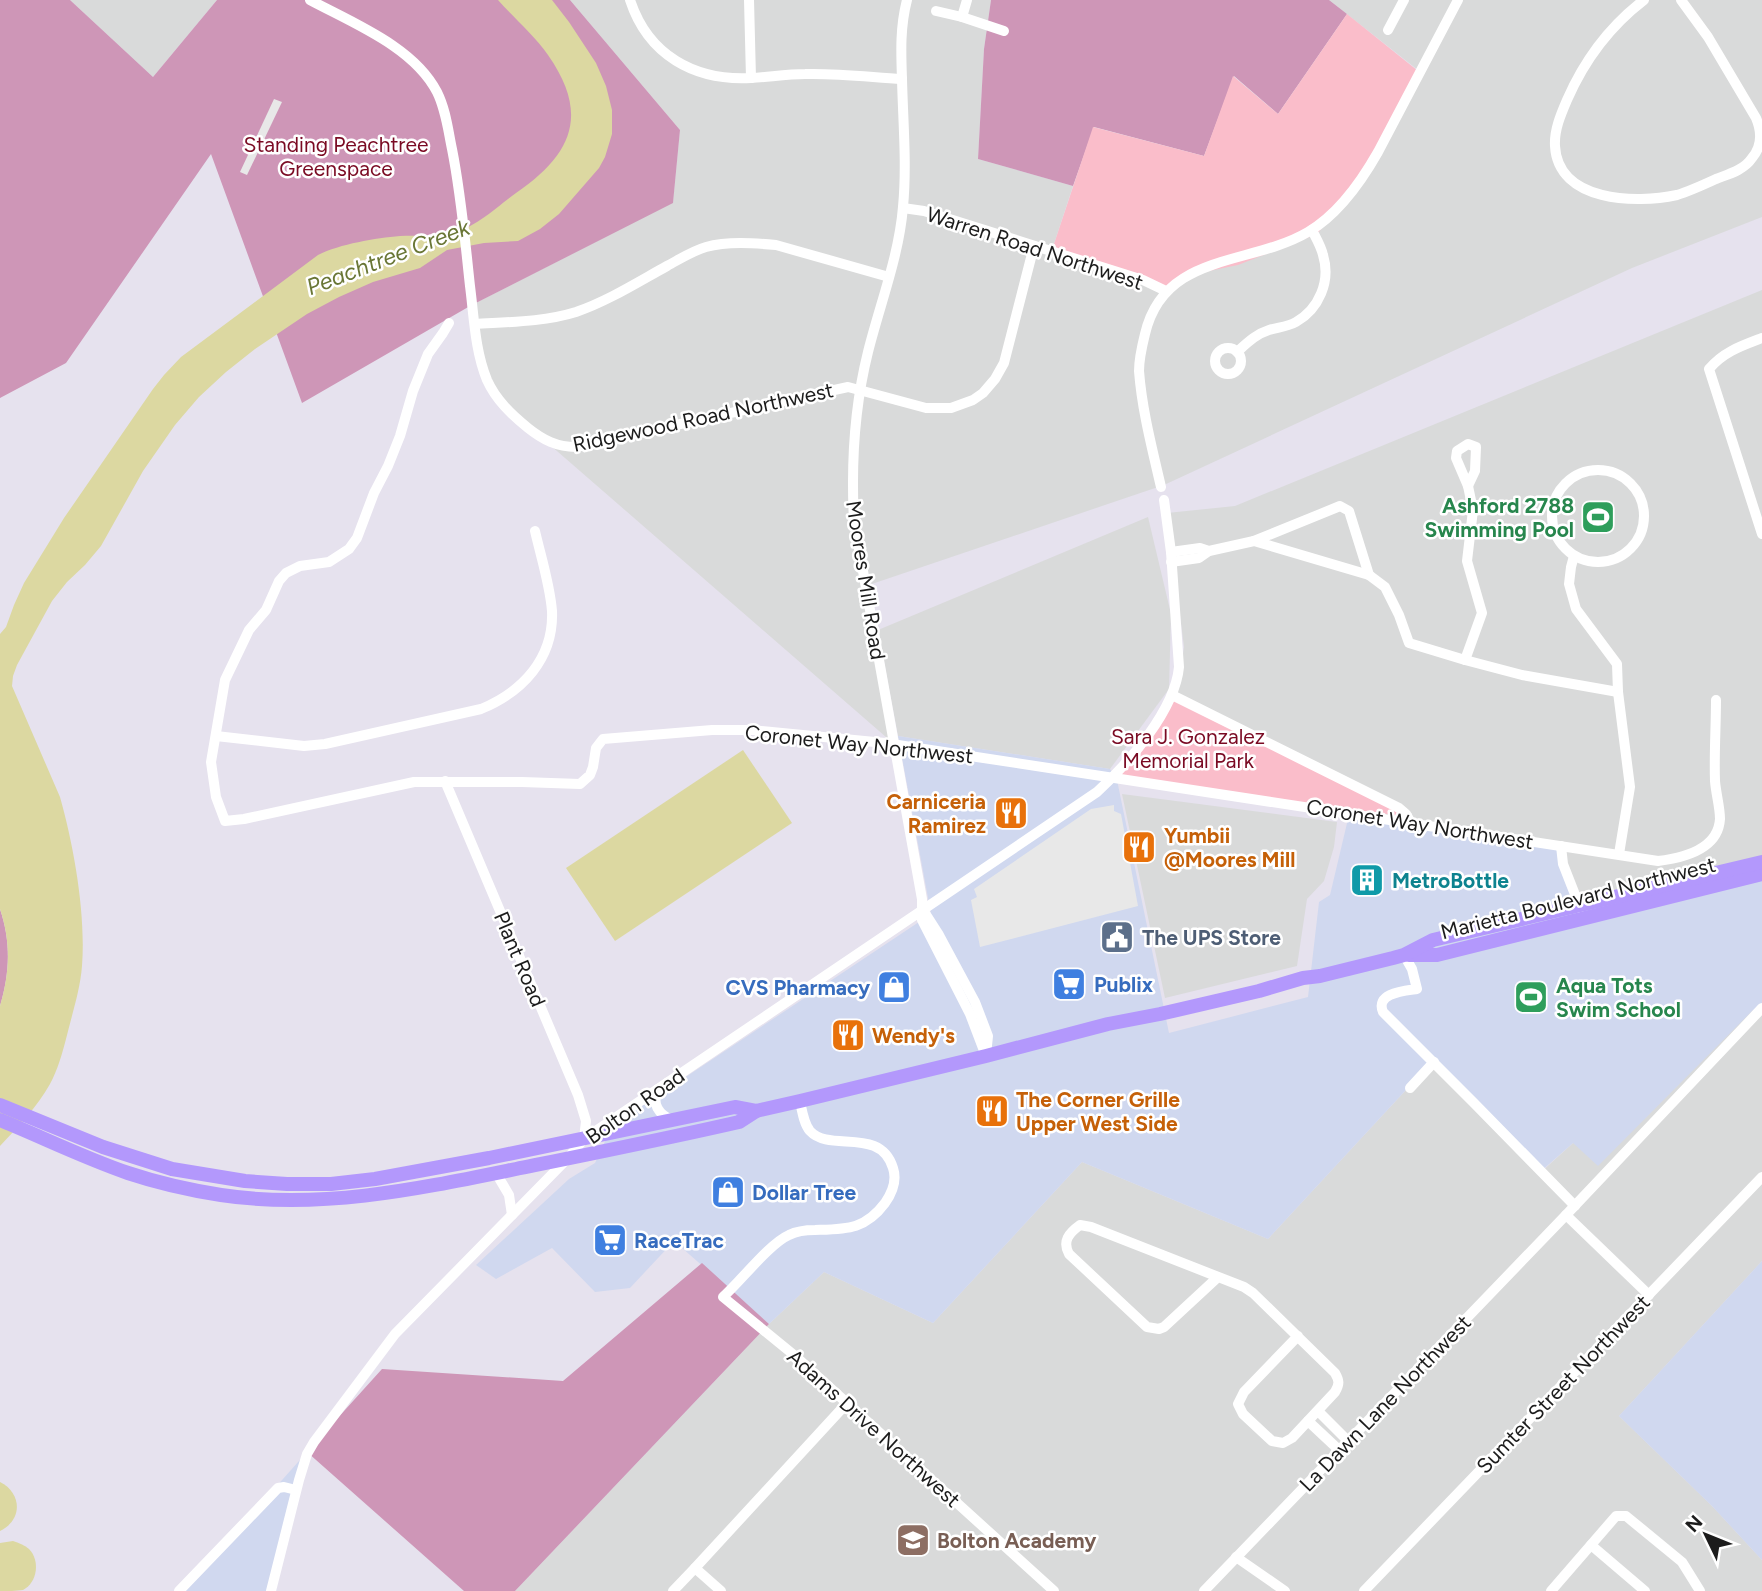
<svg xmlns="http://www.w3.org/2000/svg" width="1762" height="1591" viewBox="0 0 1762 1591" font-family="Figtree,sans-serif">
<rect width="100%" height="100%" fill="#e6e2ee"/>
<!-- residential -->
<g fill="#d9dada">
<polygon points="70,0 217,0 153,77"/>
<polygon points="570,0 991,0 984,49 978,159 1073,186 1052,250 1423,74 1329,0 1762,0 1762,217 1632,268 1164,485 863,587 894,744 488,391 470,306 673,202 680,130"/>
<polygon points="1762,290 1762,856 1577,913 1558,845 1117,780 1176,703 1184,647 1167,513 1235,506"/>
<polygon points="1148,517 1171,614 1169,689 1110,769 898,736 878,630"/>
<polygon points="1122,794 1337,822 1334,847 1324,881 1307,899 1297,966 1165,998"/>
<polygon points="1762,1005 1762,1261 1619,1416 1712,1506 1762,1560 1762,1591 515,1591 769,1324 824,1272 933,1323 1082,1162 1268,1239 1430,1064 1540,1173 1573,1143 1753,1010"/>
</g>
<!-- commercial -->
<g fill="#d0d8ef">
<polygon points="898,736 1110,769 1117,780 1169,1033 1308,997 1319,902 1330,895 1348,819 1492,835 1558,845 1575,906 1762,856 1762,1005 1753,1010 1598,1166 1573,1143 1539,1173 1430,1064 1268,1239 1082,1162 933,1323 824,1272 769,1324 674,1241 630,1288 595,1292 552,1248 496,1279 476,1265 569,1179 595,1163 612,1126 931,914"/>
<polygon points="1762,1261 1762,1560 1712,1506 1619,1416"/>
<polygon points="307,1452 276,1591 183,1591"/>
</g>
<!-- forest -->
<g fill="#ce96b7">
<polygon points="0,0 70,0 153,77 217,0 570,0 680,130 673,203 470,306 302,403 211,154 66,363 0,398"/>
<polygon points="991,0 1329,0 1347,14 1278,114 1234,76 1204,156 1094,127 1073,186 978,159 984,49"/>
<path d="M0,909C11,942 10,972 0,1006Z"/>
<polygon points="702,1263 769,1324 515,1591 464,1591 307,1452 382,1369 563,1381"/>
</g>
<!-- park -->
<g fill="#fabdca">
<polygon points="1347,14 1423,75 1363,180 1317,234 1238,265 1204,272 1181,281 1167,296 1148,279 1052,250 1093,127 1204,156 1233,76 1278,114"/>
<polygon points="1172,695 1409,817 1113,777"/>
</g>
<!-- parking -->
<g fill="#e8e8e8">
<polygon points="274,99 282,102 247,175 240,172"/>
<polygon points="1114,805 1114,811 1121,814 1138,906 980,947 971,900 977,897 974,889 1091,809"/>
</g>
<!-- water -->
<g fill="#dcd8a1">
<path d="M498,0H552L569,22L596,63L606,86L612,110V134L605,157L599,168L559,214L540,229L518,241L484,243L447,250L420,268L373,282L339,297L307,314L255,349L226,372L199,397L175,425L143,471L101,546L85,565L67,582L52,601L17,665L13,676L12,686L60,797C74,847 86,914 82,966C80,991 72,1014 66,1039C62,1054 58,1069 50,1084C37,1107 18,1127 0,1146V1006C10,972 11,942 0,909V634L6,627L14,605L24,583L64,518L153,389L164,375L181,357L318,255C340,244 376,238 400,236C416,235 433,237 448,234C476,228 494,209 516,193C572,154 590,115 548,55C534,35 514,18 498,0Z"/>
<polygon points="743,750 792,823 615,941 566,868"/>
<path d="M0,1482C22,1493 23,1520 0,1531Z"/>
<path d="M13,1541C19,1543 24,1545 29,1549C40,1560 38,1582 23,1590C17,1591 7,1591 0,1591V1543Z"/>
</g>
<g fill="none" stroke-linecap="round" stroke-linejoin="round">
<!-- minor -->
<g stroke="#fff" stroke-width="10">
<path d="M310,0C353,23 414,47 437,92C446,110 448,130 452,149C461,194 465,240 470,286C474,317 475,351 487,380C496,400 511,414 528,428C543,440 557,447 576,447L848,387L926,408H951L973,400L983,393L995,379L1004,363L1034,246"/>
<path d="M630,0C648,55 694,81 751,78C769,77 787,74 805,74C837,73 869,77 902,79"/>
<polyline points="749,0 751,78"/>
<path d="M907,0C900,27 901,52 902,79C903,122 907,165 903,207C899,256 880,304 868,352C854,408 851,464 854,521L922,899V920L970,1014L986,1056"/>
<path d="M1644,0C1610,26 1584,61 1567,100C1561,114 1554,130 1555,146C1558,202 1636,204 1677,195C1690,191 1703,185 1716,179C1729,174 1744,170 1752,158C1762,146 1762,132 1756,118L1708,37L1681,0"/>
<polyline points="936,11 962,17 1004,31"/>
<polyline points="962,17 967,0"/>
<polyline points="1388,30 1404,0"/>
<polyline points="903,208 924,211 1143,280 1166,291"/>
<path d="M449,323L443,333L428,354L413,391L400,436L388,466L374,493L357,538L349,549L329,562L300,566L286,573L279,581L266,610L249,630L225,680L211,762L216,797L225,821L244,819L414,782H522L580,784L590,775L593,767L596,748L603,739L712,730H752L885,743L1658,861C1683,858 1718,850 1720,819C1720,807 1716,794 1715,781C1714,754 1716,727 1716,700"/>
<path d="M475,324C508,322 544,322 576,312C608,301 638,282 667,266C680,259 692,251 706,247C727,241 754,243 776,245L889,277"/>
<path d="M1762,338C1741,346 1723,352 1709,369L1762,534"/>
<circle cx="1228" cy="361" r="13"/>
<path d="M1237,352C1247,343 1256,334 1269,330C1279,327 1287,327 1296,322C1319,309 1331,281 1323,255C1321,246 1316,238 1312,230"/>
<polygon points="1468,444 1476,447 1475,471 1468,486 1456,458 1457,451"/>
<circle cx="1598" cy="516" r="46"/>
<path d="M1161,487C1152,448 1142,410 1139,371C1139,358 1142,346 1145,334C1164,252 1250,266 1308,232C1339,214 1361,182 1378,152L1458,0"/>
<polyline points="1254,541 1340,506 1349,511 1369,575"/>
<polyline points="1171,552 1200,548 1209,551 1254,541 1369,575 1385,587 1399,615 1409,643 1465,660 1522,675 1618,692"/>
<polyline points="1574,556 1571,567 1569,584 1576,609 1617,664 1618,692 1630,787 1619,854"/>
<polyline points="1171,562 1199,558 1209,551"/>
<polyline points="1465,660 1482,613 1467,561 1473,510 1468,486"/>
<polyline points="1172,695 1399,808 1406,814 1411,823"/>
<path d="M216,736L304,746L325,744L481,709C522,692 554,659 552,611C550,585 541,557 535,531"/>
<polyline points="445,781 578,1095 586,1121 584,1139"/>
<polyline points="1561,846 1563,864 1574,892 1579,910"/>
<polyline points="923,910 939,935 975,1002 988,1036 986,1055"/>
<path d="M1404,955L1412,969L1417,989C1404,991 1375,993 1383,1012L1473,1102L1575,1206"/>
<polyline points="1410,1088 1434,1062"/>
<path d="M657,1090C652,1104 658,1114 672,1120"/>
<path d="M800,1101C802,1111 804,1124 810,1131C830,1153 880,1126 893,1168C897,1180 892,1193 885,1203C865,1230 846,1229 815,1230C806,1230 797,1231 789,1235C769,1244 741,1281 723,1297L794,1355L1054,1591"/>
<polyline points="496,1173 509,1195 512,1215"/>
<polyline points="1566,1215 1649,1295"/>
<path d="M1218,1277L1164,1327L1159,1329L1147,1327L1069,1254C1062,1241 1069,1233 1080,1225L1091,1227L1244,1287L1253,1293L1335,1373C1339,1380 1340,1384 1335,1392L1292,1438L1283,1443L1272,1441L1243,1414L1238,1404L1244,1392L1298,1336"/>
<polyline points="1318,1411 1348,1441"/>
<polyline points="1308,1421 1339,1450"/>
<polyline points="1591,1545 1645,1591"/>
<polyline points="1236,1557 1285,1591"/>
<polyline points="695,1568 847,1403"/>
<polyline points="179,1591 278,1488 284,1487 296,1490"/>
<path d="M271,1591L299,1480L307,1454L314,1442L395,1334L567,1159L584,1139L1097,792C1128,764 1175,710 1179,667L1171,552L1164,500"/>
<polyline points="673,1591 695,1568 721,1591"/>
<polyline points="1204,1591 1566,1215 1762,1008"/>
<polyline points="1364,1591 1762,1177"/>
<polyline points="1551,1591 1616,1516 1626,1516 1682,1562 1700,1591"/>
</g>
<!-- major -->
<g stroke="#b398fc" stroke-width="14">
<polyline points="1409,955 1437,955 1762,874"/>
<polyline points="0,1105 103,1147 172,1169 245,1181 287,1184 331,1184 375,1179 489,1158 735,1107 756,1111 800,1101 986,1056 1108,1024 1160,1014 1259,991 1303,978 1320,976 1393,958 1404,955 1433,940 1762,862"/>
<path d="M0,1120C42,1137 84,1158 128,1173C158,1183 189,1190 221,1195C320,1210 418,1189 516,1169C590,1154 665,1139 739,1122L756,1111"/>
</g>
</g>
<!-- icons -->
<defs>
<g id="stadium-square" transform="scale(1.75)"><rect x="-9" y="-9" width="18" height="18" rx="4" fill="#2e9e5b" stroke="#fff"/><path d="M0-5a6.5 5 0 1 0 0 10a6.5 5 0 1 0 0-10ZM-3.5-1.8h7v3.6h-7Z" fill="#fff"/></g>
<g id="restaurant-square" transform="scale(1.75)"><rect x="-9" y="-9" width="18" height="18" rx="4" fill="#e8710a" stroke="#fff"/><path d="M-5-6h1v4h1v-4h1v4h1v-4h1v5L-1.5 .5V6h-2V.5L-5-1ZM5-6V6H3V1.5H1.5Q1.5-4 5-6Z" fill="#fff"/></g>
<g id="building-square" transform="scale(1.75)"><rect x="-9" y="-9" width="18" height="18" rx="4" fill="#0f9aa8" stroke="#fff"/><path d="M-4-6H4V6H1V3H-1V6H-4ZM-2.5-4.3h1.7v1.8h-1.7ZM.8-4.3h1.7v1.8H.8ZM-2.5-1h1.7V.8h-1.7ZM.8-1h1.7V.8H.8Z" fill="#fff"/></g>
<g id="civic-square" transform="scale(1.75)"><rect x="-9" y="-9" width="18" height="18" rx="4" fill="#5c6f8a" stroke="#fff"/><path d="M-.6-6.5H3V-4.5H.6V-3L4-1V1h2V6H-6V1h2V-1L-.6-3ZM-1.2 2.5V6h2.4V2.5Z" fill="#fff"/></g>
<g id="supermarket-square" transform="scale(1.75)"><rect x="-9" y="-9" width="18" height="18" rx="4" fill="#3f7fe0" stroke="#fff"/><path d="M-6-5.5h2.5l.6 2H6L4.5 2H-2.5L-4.4-4H-6ZM-1.5 3.2a1.3 1.3 0 1 0 .1 0ZM3 3.2a1.3 1.3 0 1 0 .1 0Z" fill="#fff"/></g>
<g id="shop-square" transform="scale(1.75)"><rect x="-9" y="-9" width="18" height="18" rx="4" fill="#3f7fe0" stroke="#fff"/><path d="M-5-2.5h2.3a2.7 3.5 0 0 1 5.4 0H5L5.5 6h-11ZM-1.5-2.5h3a1.5 2.3 0 0 0-3 0Z" fill="#fff"/></g>
<g id="school-square" transform="scale(1.75)"><rect x="-9" y="-9" width="18" height="18" rx="4" fill="#8d6e63" stroke="#fff"/><path d="M0-5L7-2L0 1L-7-2ZM-4 1L0 2.5L4 1V4Q0 6-4 4Z" fill="#fff"/></g>
</defs>
<g fill-rule="evenodd">
<use href="#stadium-square" x="1598" y="517"/>
<use href="#restaurant-square" x="1011" y="813"/>
<use href="#restaurant-square" x="1139" y="847"/>
<use href="#building-square" x="1367" y="880"/>
<use href="#civic-square" x="1117" y="937"/>
<use href="#supermarket-square" x="1069" y="984"/>
<use href="#shop-square" x="894" y="987"/>
<use href="#stadium-square" x="1531" y="997"/>
<use href="#restaurant-square" x="848" y="1035"/>
<use href="#restaurant-square" x="992" y="1111"/>
<use href="#shop-square" x="728" y="1192"/>
<use href="#supermarket-square" x="610" y="1240"/>
<use href="#school-square" x="913" y="1540"/>
</g>
<g text-anchor="middle" dominant-baseline="central" stroke-width="5" stroke-linejoin="round" paint-order="stroke">
<!-- park labels -->
<g font-size="21" fill="#7a0a23" stroke="#fff">
<text x="336" y="144">Standing Peachtree<tspan x="336" dy="24">Greenspace</tspan></text>
<text x="1188" y="736">Sara J. Gonzalez<tspan x="1188" dy="24">Memorial Park</tspan></text>
</g>
<!-- street labels -->
<g font-size="21" fill="#1c1c1c" stroke="#fff">
<text transform="translate(1035 248) rotate(18)">Warren Road Northwest</text>
<text transform="translate(703 417) rotate(-12)">Ridgewood Road Northwest</text>
<text transform="translate(866 580) rotate(81)">Moores Mill Road</text>
<text transform="translate(859 744) rotate(6)">Coronet Way Northwest</text>
<text transform="translate(1420 824) rotate(9)">Coronet Way Northwest</text>
<text transform="translate(1578 898) rotate(-14)">Marietta Boulevard Northwest</text>
<text transform="translate(520 959) rotate(67)">Plant Road</text>
<text transform="translate(635 1106) rotate(-35)">Bolton Road</text>
<text transform="translate(1563 1384) rotate(-46)">Sumter Street Northwest</text>
<text transform="translate(1385 1403) rotate(-46)">La Dawn Lane Northwest</text>
<text transform="translate(874 1428) rotate(42)">Adams Drive Northwest</text>
</g>
<!-- leisure labels -->
<g font-size="21" font-weight="bold" fill="#27864d" stroke="#fff" text-anchor="end">
<text x="1574" y="505">Ashford 2788<tspan x="1574" dy="24">Swimming Pool</tspan></text>
<text x="1556" y="985" text-anchor="start">Aqua Tots<tspan x="1556" dy="24">Swim School</tspan></text>
</g>
<!-- food labels -->
<g font-size="21" font-weight="bold" fill="#c56008" stroke="#fff" text-anchor="start">
<text x="986" y="801" text-anchor="end">Carniceria<tspan x="986" dy="24">Ramirez</tspan></text>
<text x="1164" y="835">Yumbii<tspan x="1164" dy="24">@Moores Mill</tspan></text>
<text x="872" y="1035">Wendy's</text>
<text x="1016" y="1099">The Corner Grille<tspan x="1016" dy="24">Upper West Side</tspan></text>
</g>
<!-- culture labels -->
<g font-size="21" font-weight="bold" fill="#0d838f" stroke="#fff" text-anchor="start">
<text x="1392" y="880">MetroBottle</text>
</g>
<!-- service labels -->
<g font-size="21" font-weight="bold" fill="#4e5e75" stroke="#fff" text-anchor="start">
<text x="1142" y="937">The UPS Store</text>
</g>
<!-- shop labels -->
<g font-size="21" font-weight="bold" fill="#366cbe" stroke="#fff" text-anchor="start">
<text x="1094" y="984">Publix</text>
<text x="870" y="987" text-anchor="end">CVS Pharmacy</text>
<text x="752" y="1192">Dollar Tree</text>
<text x="634" y="1240">RaceTrac</text>
</g>
<!-- education labels -->
<g font-size="21" font-weight="bold" fill="#785e54" stroke="#fff" text-anchor="start">
<text x="937" y="1540">Bolton Academy</text>
</g>
<!-- water labels -->
<g font-size="23" font-style="italic" fill="#697635" stroke="#fff">
<text transform="translate(388 257) rotate(-21)">Peachtree Creek</text>
</g>
</g>
<!-- north arrow -->
<g transform="translate(1706 1535) rotate(313)" stroke="#ffffff" stroke-width="5" paint-order="stroke">
<path d="M0-5L12 26L0 18L-12 26Z" fill="#1c1c1c"/>
<text y="-10" font-size="19" font-weight="bold" text-anchor="middle" fill="#1c1c1c">N</text>
</g>
</svg>
